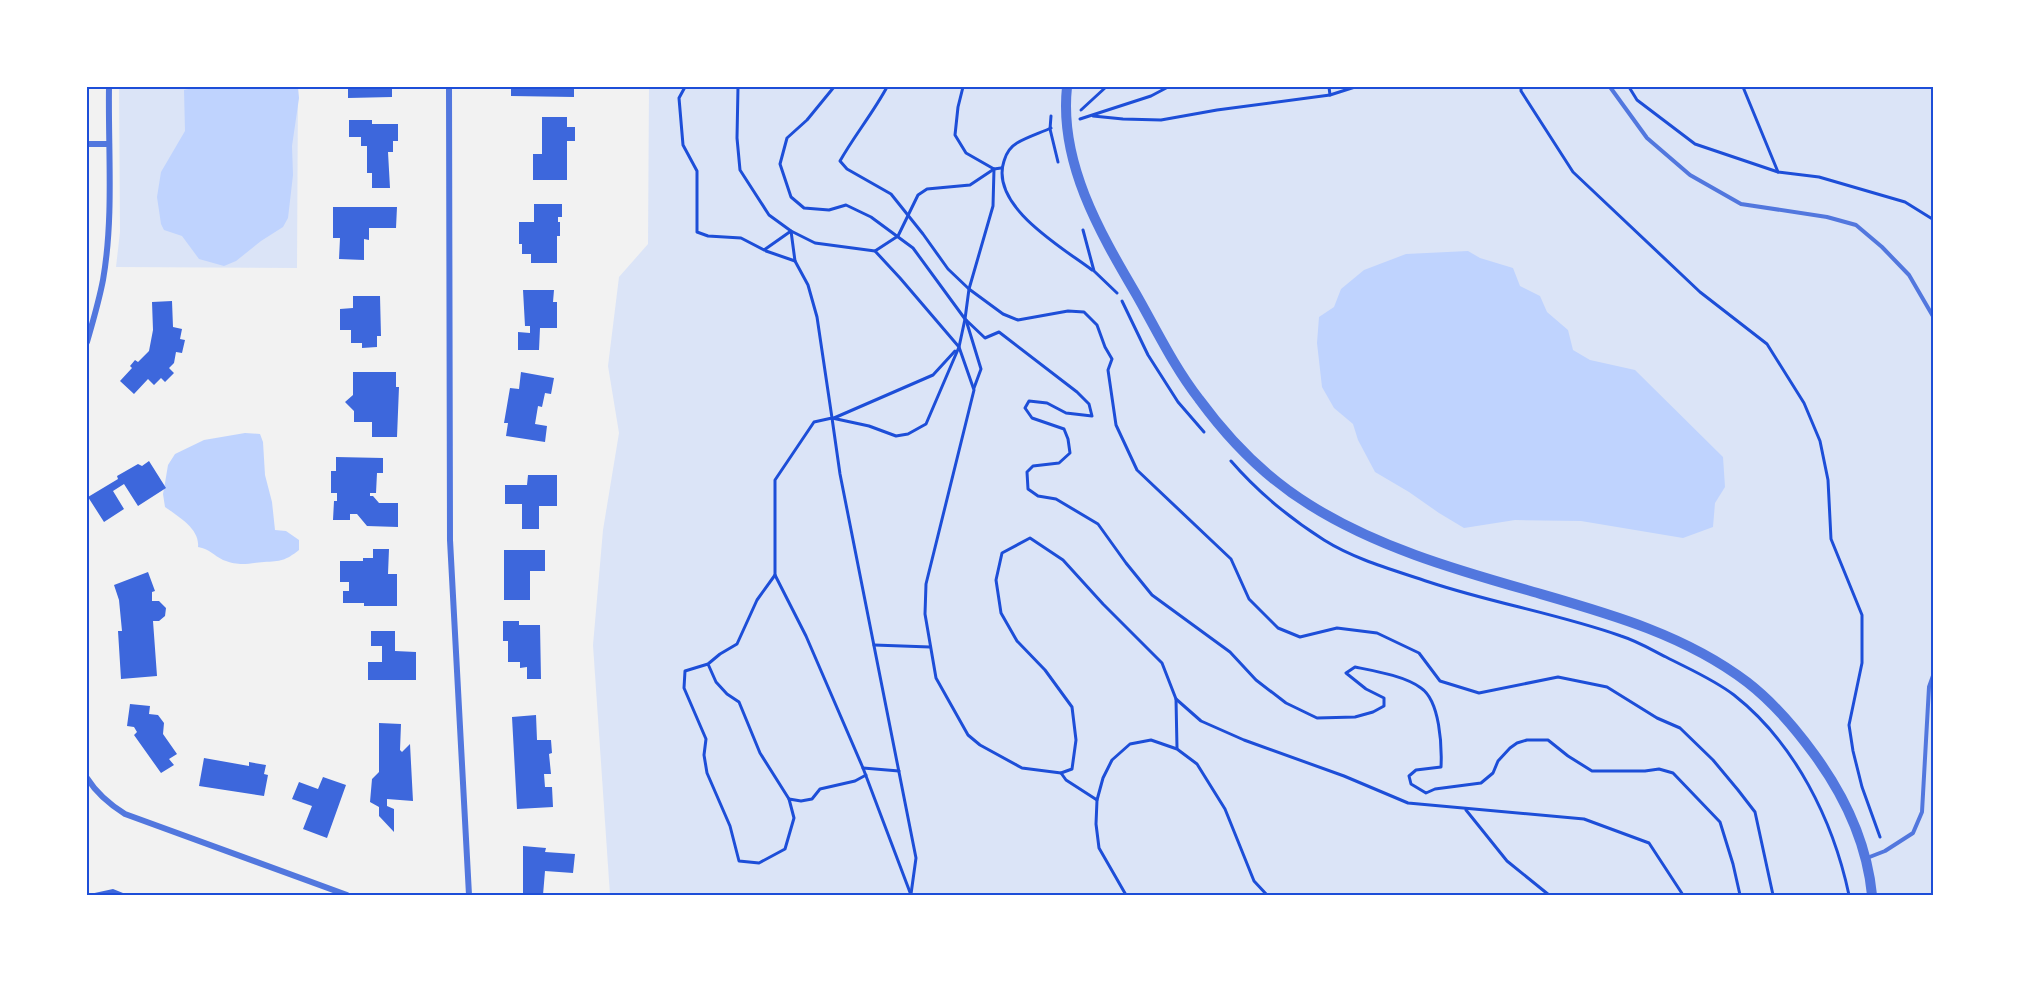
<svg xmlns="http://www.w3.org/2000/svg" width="2021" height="982" viewBox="0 0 2021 982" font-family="Montserrat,sans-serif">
<rect width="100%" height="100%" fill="#f2f2f2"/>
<!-- green -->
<g fill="#dbe4f7">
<polygon points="119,87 298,87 297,268 116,267 120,232"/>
<polygon points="649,87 1934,87 1934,895 610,895 593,645 603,530 619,433 608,366 619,277 648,244"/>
</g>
<!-- water -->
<g fill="#bfd3fe">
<polygon points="198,87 298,87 299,98 292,146 293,175 288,218 283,227 261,241 236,261 224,266 199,259 182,236 164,230 161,224 157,197 161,172 185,131 184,90"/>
<polygon points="1468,251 1480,258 1513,268 1520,286 1540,296 1547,312 1568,330 1573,350 1590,360 1635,370 1723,457 1725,487 1715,503 1713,527 1683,538 1581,521 1515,520 1464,528 1439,513 1409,492 1375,472 1358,440 1353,424 1334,408 1322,387 1317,343 1319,317 1334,307 1341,289 1364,270 1406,254"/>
<path d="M245,433L260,434L263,442L265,475L272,502L275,530L286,531L299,540V550C285,561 281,561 264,562C247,563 242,567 223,560C213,555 210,549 198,547C200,529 179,517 165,507L163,494L165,483L168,465L175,454L204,440Z"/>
</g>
<!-- building -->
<g fill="#3d67dc">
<polygon points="348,87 392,87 392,97 348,98"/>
<polygon points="511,87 574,87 574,97 511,96"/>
<polygon points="542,117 567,117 567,127 575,127 575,141 567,141 567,180 533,180 533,154 542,154"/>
<polygon points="349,120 372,120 372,124 398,124 398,141 393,141 393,152 388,152 390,188 372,188 372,173 367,173 367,146 361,146 361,137 349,137"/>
<polygon points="534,204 562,204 562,217 558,217 558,222 560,222 560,236 557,236 557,263 531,263 531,254 522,254 522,244 519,244 519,222 534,222"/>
<polygon points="333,207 397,207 396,228 369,228 369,240 364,239 364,260 339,259 340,238 333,238"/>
<polygon points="523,290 554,290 553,302 557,302 557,328 540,328 539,350 518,350 518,332 530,333 530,326 525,326"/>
<polygon points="353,296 380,296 381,336 377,336 377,347 362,348 362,343 351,343 351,330 340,330 340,309 353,308"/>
<polygon points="172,301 173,327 182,329 180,339 185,340 182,353 176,352 174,363 169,368 174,373 165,382 161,378 154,385 148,379 134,394 120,381 132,368 130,366 135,360 138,362 149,351 153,330 152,302"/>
<polygon points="353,372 396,372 396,387 399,387 397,437 372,437 372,422 354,422 354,411 345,402 353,395"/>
<polygon points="521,372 554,378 551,394 545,393 542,407 538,406 535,424 547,426 545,442 506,436 508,423 504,423 510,388 519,389"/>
<polygon points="336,457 383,458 383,473 377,473 376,493 370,493 370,496 373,496 379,503 398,503 398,527 367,526 357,514 350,514 350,520 333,520 334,501 337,501 337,493 331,493 331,471 336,471"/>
<polygon points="149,461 166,488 138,506 124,484 113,491 124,509 104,522 88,497 118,479 117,476 138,464 142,466"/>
<polygon points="528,475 557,475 557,506 539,506 539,529 522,529 522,504 505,504 505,485 527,485"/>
<polygon points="373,549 389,549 388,574 397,574 397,606 364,606 364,603 343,603 343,591 349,591 349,582 340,582 340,561 363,561 363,558 373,558"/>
<polygon points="504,550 545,550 545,571 530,571 530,600 504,600"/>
<polygon points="148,572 155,591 152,592 152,601 159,601 166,608 165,616 159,621 153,621 157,676 121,679 118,631 122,631 119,600 114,585"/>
<polygon points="503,621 519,621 519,625 540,625 541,679 527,679 527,667 520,668 520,662 508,662 508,641 503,641"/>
<polygon points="371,631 395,631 395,651 416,652 416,680 368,680 368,662 382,662 382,646 371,646"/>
<polygon points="130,704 150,706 149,714 158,715 164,723 163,734 177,754 169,759 174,765 161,773 134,735 137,732 134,727 127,726"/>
<polygon points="536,715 537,740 551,740 552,753 549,754 551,774 544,774 545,787 552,787 553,807 517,809 512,717"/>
<polygon points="379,723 401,724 400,750 402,752 410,744 413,801 387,799 387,806 394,809 394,832 379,816 379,807 370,802 372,779 379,772"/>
<polygon points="204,758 249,766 249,762 266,765 264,774 268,775 264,796 199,786"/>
<polygon points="323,777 346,785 327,838 303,829 312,806 292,799 299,782 318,789"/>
<polygon points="523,846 546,848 545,852 575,854 573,873 545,871 543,895 523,895"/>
<polygon points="113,889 128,895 90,895 90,894"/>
</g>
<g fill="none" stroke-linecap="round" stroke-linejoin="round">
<!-- path -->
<g stroke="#1d4ed8" stroke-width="3">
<polyline points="685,87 679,98 683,145 697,171 697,232 708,236 741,238 764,250 791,231 795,261 808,285 817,317 832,418 814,422 775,480 775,575 806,636 863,768 911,895"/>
<polyline points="738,87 737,138 740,170 769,215 791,231 815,243 875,251 900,278 959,347 974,390 926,584 925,614 936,678 968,735 980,745 1022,768 1061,773 1072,769 1076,740 1072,707 1045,670 1017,641 1001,613 996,580 1002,553 1030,538 1063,560 1103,604 1162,663 1176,699 1201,721 1244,740 1344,776 1408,803 1584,819 1649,843 1683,895"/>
<path d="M834,87L807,120L787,138L780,164L791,197L804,208L829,210L846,205L871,217L913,248L965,319L985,338L999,332L1077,392L1089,404L1092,416L1066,413L1047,403L1029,401L1025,408L1032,418L1064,429L1068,439L1070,453L1059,463L1033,466L1027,472L1028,489L1038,496L1056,499L1098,524L1126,563L1152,595L1230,652L1256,680L1286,703L1317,718L1355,717L1373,712L1384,706V698L1366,689L1346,673L1355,667C1375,671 1405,676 1421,688C1440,701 1442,746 1441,767L1416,770L1409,776L1411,784L1426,793L1435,789L1481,783L1493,773L1498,761L1510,748L1517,743L1527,740H1548L1568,756L1592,771H1645L1659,769L1673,773L1720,822L1733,864L1740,895"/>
<path d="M887,87C873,113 854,136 840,161L847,169L891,194L923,234L948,269L969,289L1003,314L1018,320L1068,311L1084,312L1097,325L1105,347L1112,359L1108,370L1116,425L1137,470L1231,559L1249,599L1278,628L1300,637L1337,628L1377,633L1419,653L1440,681L1479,693L1558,677L1607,687L1657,718L1680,728L1713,760L1738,790L1755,812L1773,895"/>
<polyline points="963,87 958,107 955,135 966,153 994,169"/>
<polyline points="1329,87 1330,95"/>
<polyline points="1521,87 1521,91 1573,172 1700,292 1767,344 1804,403 1820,441 1828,480 1831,539 1862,615 1862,663 1849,725 1853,751 1862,787 1880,837"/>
<polyline points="1629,87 1637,100 1695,144 1778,172 1819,177 1905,202 1934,220"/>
<polyline points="1743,87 1778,172"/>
<polyline points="1081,110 1106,87"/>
<polyline points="1051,116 1050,129 1058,162"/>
<polyline points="1093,116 1123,119 1161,120 1217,110 1330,95 1355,87"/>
<polyline points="1080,119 1151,96 1168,87"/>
<path d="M1051,128C1040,133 1027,137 1017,143C1010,147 1006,154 1004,161C989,206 1063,248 1092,270"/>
<polyline points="1083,230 1094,271 1117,293"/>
<polyline points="766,251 795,261"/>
<polyline points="875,251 898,236 918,195 927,189 970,185 994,169 1001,168"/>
<polyline points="1122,301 1148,355 1178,402 1204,432"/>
<polyline points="966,320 981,369 974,388"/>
<polyline points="832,418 840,474 916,858 911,894"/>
<polyline points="832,418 869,426 896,436 908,434 926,424 959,347 965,319 969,289 993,206 994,169"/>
<polyline points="834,418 933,375 955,351"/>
<path d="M1231,461C1257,491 1291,519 1324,540C1356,560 1394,570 1429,582C1492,603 1559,614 1621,636C1637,641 1652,650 1666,657C1689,669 1713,679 1734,695C1795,743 1833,820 1849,895"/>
<polyline points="874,645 930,647"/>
<polyline points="708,664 685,671 684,688 706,739 704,755 707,773 730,826 739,861 759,863 785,849 794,818 789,799 760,753 739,702 727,694 716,682 708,664 720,654 737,644 757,600 775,575"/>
<polyline points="1176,699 1177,748"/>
<polyline points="863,768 899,771"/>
<polyline points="1061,773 1066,780 1097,800"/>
<polyline points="789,799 801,801 812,799 820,789 855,781 866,775"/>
<polyline points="1466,810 1507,861 1549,895"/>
<polyline points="1126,895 1099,848 1096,824 1097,800 1103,778 1112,760 1130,744 1151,740 1177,749 1197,764 1225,809 1254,881 1267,895"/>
</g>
<!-- service -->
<g stroke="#5277de" stroke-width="4">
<polyline points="1610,87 1647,138 1690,175 1741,204 1827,217 1856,225 1882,247 1909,275 1934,318"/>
<polyline points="1867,858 1885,851 1913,833 1922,812 1929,687 1934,673"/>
</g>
<!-- minor -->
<g stroke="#5277de" stroke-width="6">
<polyline points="449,87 450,540 469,895"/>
<polyline points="87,144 108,144"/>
<path d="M87,342C93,321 99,301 103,280C114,217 108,150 109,87"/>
<path d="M87,778C97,794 109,804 125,814L347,895"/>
</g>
<!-- tertiary -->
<path stroke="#5277de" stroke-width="10" d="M1067,87C1059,162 1099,231 1136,294C1156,329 1174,367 1199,399C1229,440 1266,478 1310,505C1375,546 1453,569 1527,590C1603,612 1683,633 1747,682C1773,702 1795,728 1814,754C1844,795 1867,844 1872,895"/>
</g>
<!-- border -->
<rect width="2021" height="982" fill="none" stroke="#ffffff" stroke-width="177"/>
<rect x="88" y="88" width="1844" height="806" fill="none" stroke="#1d4ed8" stroke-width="2"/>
</svg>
